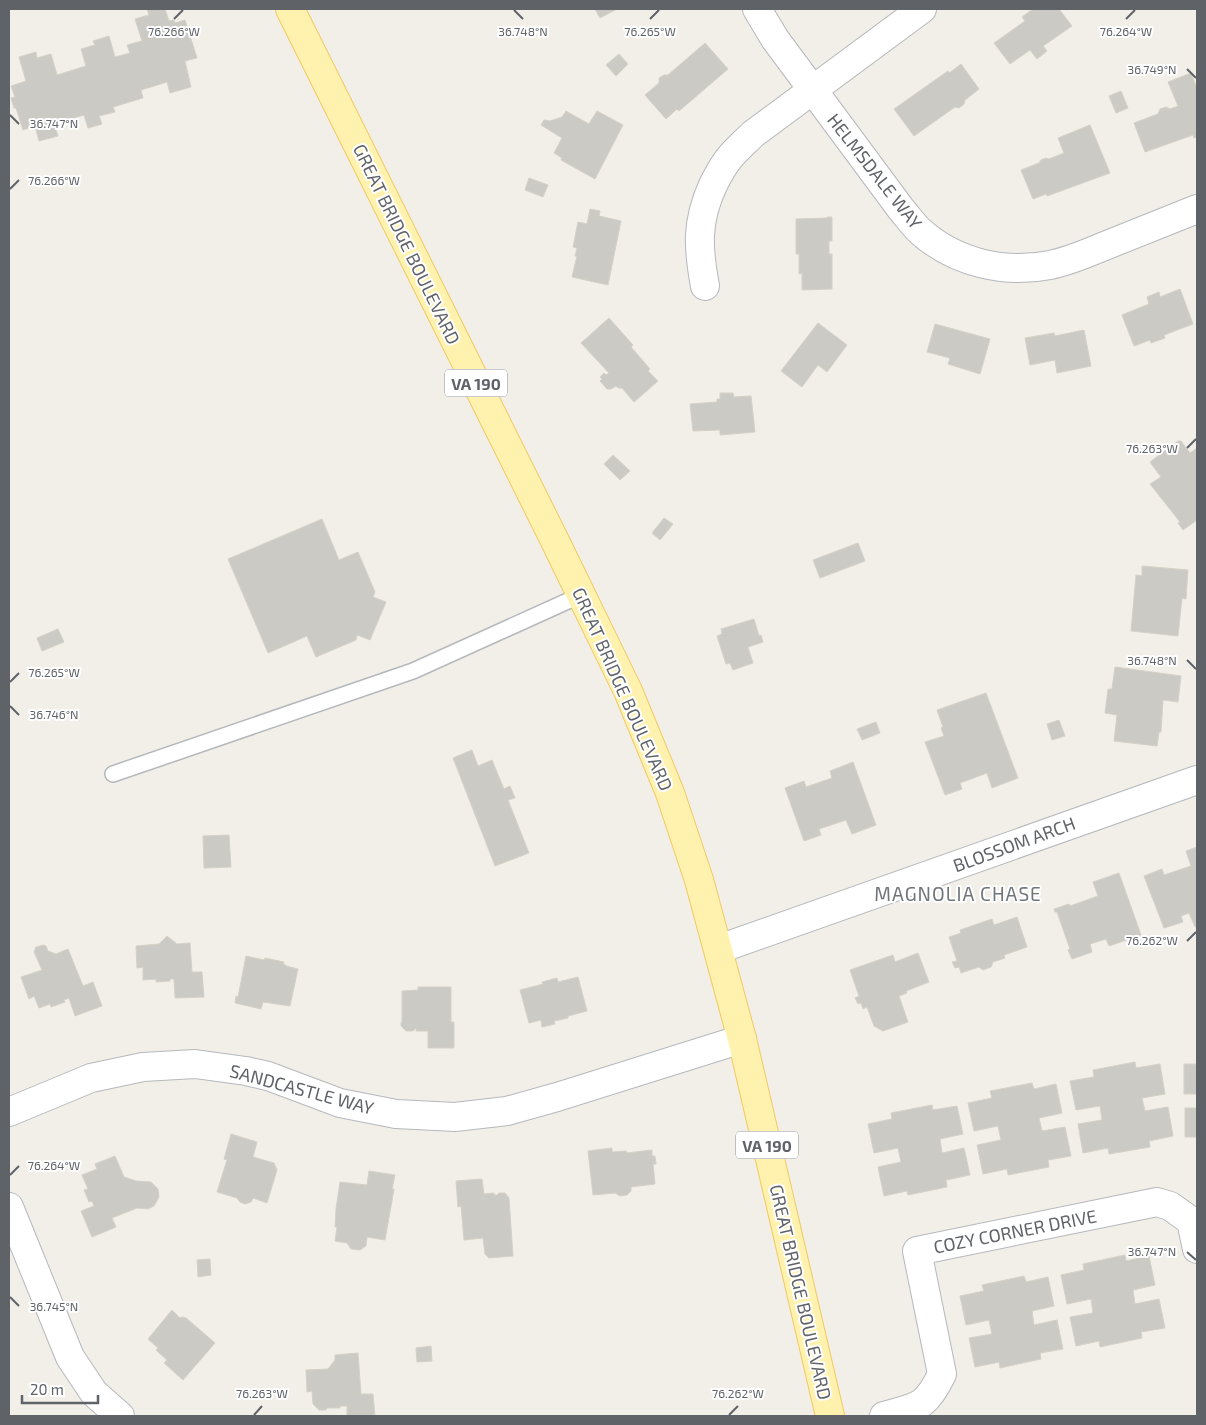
<svg xmlns="http://www.w3.org/2000/svg" width="1206" height="1425" viewBox="0 0 1206 1425" font-family="'Exo 2',sans-serif">
<rect width="100%" height="100%" fill="#f1efe8"/>
<!-- building -->
<g fill="#cccac5" stroke="#d6d1c6">
<polygon points="147,9 165,9 169,21 174,20 175,23 185,20 197,58 185,61 191,87 170,93 167,82 141,90 143,98 113,107 115,112 99,116 102,124 88,128 84,115 54,124 58,136 39,141 35,126 23,130 16,108 14,108 11,98 15,97 11,86 26,81 19,57 36,52 37,58 51,54 57,75 86,66 81,49 95,45 93,41 109,36 115,57 130,53 127,45 142,41 135,19 149,15"/>
<polygon points="595,9 617,9 600,18"/>
<polygon points="1033,9 1059,9 1072,26 1043,46 1047,51 1037,59 1030,50 1010,64 994,43 1025,21 1022,17"/>
<polygon points="705,43 728,69 679,111 677,109 666,119 645,95 659,83 659,78 664,75 668,75"/>
<polygon points="619,54 628,64 616,76 606,65"/>
<polygon points="961,64 979,89 965,100 964,104 959,108 955,107 914,136 894,109 948,71 949,73"/>
<polygon points="1191,73 1197,89 1197,137 1194,138 1193,135 1145,152 1134,123 1158,114 1160,109 1166,107 1170,109 1178,106 1168,82"/>
<polygon points="1121,91 1128,108 1116,113 1109,96"/>
<polygon points="566,111 589,124 597,111 623,125 595,179 561,160 562,158 554,153 562,138 541,125 544,120 550,121 562,117"/>
<polygon points="1090,125 1110,173 1047,196 1046,194 1033,199 1021,170 1039,163 1041,160 1046,158 1049,159 1064,153 1058,138"/>
<polygon points="529,178 548,185 543,197 525,190"/>
<polygon points="590,209 600,211 599,216 621,221 608,285 572,277 577,256 575,256 577,248 573,247 578,222 587,224"/>
<polygon points="827,217 832,217 832,241 829,241 829,254 832,254 832,289 802,290 802,273 799,274 799,254 796,254 796,219 827,218"/>
<polygon points="1180,289 1193,324 1164,335 1165,338 1151,343 1150,340 1134,346 1122,315 1149,304 1147,297 1159,292 1160,297"/>
<polygon points="609,318 633,345 631,347 650,369 648,371 658,381 634,402 622,388 618,388 616,386 611,389 607,389 600,381 602,379 600,377 604,373 606,375 609,373 581,343"/>
<polygon points="818,323 847,345 827,372 818,365 802,387 781,371"/>
<polygon points="935,324 990,339 980,374 948,364 950,358 927,352"/>
<polygon points="1084,330 1091,366 1057,373 1055,360 1030,365 1025,338 1054,333 1055,336"/>
<polygon points="720,393 733,393 734,397 751,396 755,432 720,435 720,430 693,431 690,404 717,402 717,399 720,399"/>
<polygon points="1178,441 1181,441 1190,453 1197,448 1197,514 1196,515 1197,520 1183,530 1178,523 1180,522 1150,484 1161,477 1150,462"/>
<polygon points="613,455 630,471 620,480 604,464"/>
<polygon points="664,518 673,524 660,540 652,533"/>
<polygon points="322,519 339,560 358,552 375,592 373,597 386,602 370,640 357,635 356,640 316,657 307,636 268,653 228,559"/>
<polygon points="858,543 865,561 820,578 813,560"/>
<polygon points="1142,566 1188,570 1186,599 1182,598 1178,636 1131,631 1136,575 1142,576"/>
<polygon points="754,619 759,636 761,635 763,642 748,647 753,663 733,670 730,663 726,664 717,636 722,634 721,629"/>
<polygon points="58,629 64,642 42,651 37,638"/>
<polygon points="1115,667 1181,676 1178,702 1163,700 1161,732 1159,732 1157,746 1114,741 1117,715 1105,713 1108,689 1112,689"/>
<polygon points="986,693 1018,778 992,788 987,773 960,783 962,789 945,795 925,742 944,736 941,728 943,727 937,710"/>
<polygon points="1059,720 1065,736 1052,740 1047,724"/>
<polygon points="876,722 880,733 862,740 857,729"/>
<polygon points="472,750 478,766 492,760 504,789 510,786 515,798 508,800 529,853 495,866 453,758"/>
<polygon points="853,762 876,825 852,834 846,820 819,829 821,835 804,841 785,788 804,781 806,787 832,778 830,771"/>
<polygon points="229,835 231,867 204,868 203,836"/>
<polygon points="1197,847 1197,926 1195,927 1189,913 1181,916 1183,922 1164,928 1144,876 1162,869 1164,875 1191,866 1186,851"/>
<polygon points="1119,873 1141,935 1109,946 1106,939 1090,944 1092,952 1072,959 1068,950 1070,949 1057,912 1055,912 1054,909 1069,904 1070,906 1098,896 1093,882"/>
<polygon points="1017,917 1027,947 1004,955 1005,958 993,962 991,967 983,970 979,967 961,973 959,967 955,968 952,962 957,961 949,937 961,933 960,930 992,919 994,925"/>
<polygon points="167,936 177,944 190,943 192,972 202,972 204,997 175,998 174,979 170,979 170,981 156,982 156,979 143,980 143,967 137,968 136,946 159,944"/>
<polygon points="43,945 46,946 48,951 56,954 68,949 83,986 93,982 102,1006 75,1016 69,998 64,1000 65,1002 51,1007 50,1004 39,1008 34,996 29,999 21,977 42,970 34,952 36,947"/>
<polygon points="918,953 929,982 906,991 907,993 899,996 908,1022 883,1031 874,1026 867,1007 863,1009 861,1003 858,1004 855,998 859,996 850,970 893,955 895,962"/>
<polygon points="246,956 264,960 265,958 284,962 283,964 286,965 286,966 298,969 290,1006 263,1002 261,1009 235,1003 236,996 238,997"/>
<polygon points="578,977 587,1011 568,1016 568,1018 554,1021 555,1024 542,1027 541,1020 529,1023 520,990 543,984 542,982 557,978 558,982"/>
<polygon points="418,987 451,987 451,1022 454,1022 454,1048 428,1048 428,1031 416,1031 416,1028 413,1031 406,1031 401,1026 401,1022 402,1022 402,991 418,990"/>
<polygon points="1135,1062 1136,1068 1160,1064 1165,1094 1142,1098 1145,1111 1168,1107 1173,1136 1149,1141 1150,1147 1109,1154 1108,1148 1083,1153 1078,1124 1102,1120 1100,1106 1076,1110 1070,1081 1094,1077 1093,1070"/>
<rect x="1184" y="1064" width="13" height="30"/>
<polygon points="1032,1083 1034,1089 1056,1084 1062,1113 1039,1118 1042,1131 1065,1127 1071,1156 1048,1160 1049,1167 1008,1175 1007,1169 983,1174 977,1145 1001,1140 998,1126 974,1131 968,1103 992,1098 990,1091"/>
<polygon points="932,1105 933,1110 957,1106 963,1134 940,1139 942,1153 964,1148 970,1175 946,1180 947,1187 908,1195 907,1191 884,1196 878,1167 901,1162 898,1148 874,1153 868,1124 892,1119 891,1113"/>
<rect x="1185" y="1108" width="12" height="29"/>
<polygon points="231,1134 257,1142 253,1157 274,1163 277,1170 267,1203 253,1198 251,1202 245,1204 240,1202 237,1198 217,1192 227,1160 224,1159"/>
<polygon points="612,1148 612,1152 626,1151 627,1153 652,1150 652,1156 655,1156 656,1164 653,1164 655,1184 631,1187 631,1191 627,1195 620,1196 615,1193 593,1195 588,1151"/>
<polygon points="115,1156 124,1177 136,1181 151,1182 158,1189 159,1197 154,1206 148,1209 137,1208 112,1218 116,1227 92,1237 81,1211 94,1206 92,1201 89,1202 84,1190 88,1189 82,1175 97,1169 95,1164"/>
<polygon points="369,1171 395,1175 392,1189 394,1189 385,1240 367,1237 366,1246 360,1250 351,1249 347,1243 335,1241 337,1227 335,1227 336,1209 340,1182 367,1185"/>
<polygon points="482,1179 484,1194 494,1193 494,1195 497,1195 499,1193 505,1193 509,1198 513,1256 489,1258 485,1254 483,1238 464,1240 461,1206 458,1207 456,1181"/>
<polygon points="1125,1255 1126,1261 1149,1256 1155,1285 1133,1290 1135,1304 1159,1299 1165,1328 1141,1332 1142,1338 1100,1347 1099,1341 1076,1346 1070,1317 1093,1313 1091,1299 1067,1304 1061,1275 1084,1270 1083,1264"/>
<polygon points="210,1259 211,1275 198,1277 197,1260"/>
<polygon points="1024,1276 1026,1282 1048,1277 1054,1306 1032,1311 1034,1325 1057,1320 1063,1349 1040,1353 1041,1359 1000,1368 999,1362 975,1367 969,1338 992,1334 989,1320 966,1325 960,1296 984,1291 982,1285"/>
<polygon points="172,1310 180,1318 182,1317 186,1318 215,1343 183,1380 164,1363 167,1360 156,1350 158,1348 148,1339"/>
<polygon points="431,1346 432,1361 417,1362 416,1348"/>
<polygon points="358,1353 361,1394 373,1394 375,1416 347,1416 347,1406 340,1406 340,1408 327,1408 326,1410 319,1410 313,1404 312,1391 307,1392 306,1370 328,1369 335,1360 335,1355"/>
</g>
<g fill="none" stroke-linecap="round" stroke-linejoin="round">
<!-- lane casing -->
<g stroke="#b5b8bc" stroke-width="18">
<polyline id="lane" points="113,774 413,671 581,595"/>
</g>
<!-- street casing -->
<g stroke="#b5b8bc" stroke-width="30">
<g id="street">
<path d="M757,9L775,39L901,209C908,217 914,226 921,232C956,263 1005,274 1050,265C1071,261 1092,251 1112,243C1140,232 1169,220 1197,209"/>
<path d="M705,286C698,248 696,222 713,185C718,175 723,165 731,156C738,148 746,141 753,134L922,9"/>
<polyline points="719,949 1197,780"/>
<polyline points="9,1112 91,1078 143,1067 195,1064 246,1071 268,1076 340,1103 396,1114 455,1117 507,1111 557,1097 742,1039"/>
<polyline points="9,1207 70,1357 94,1393 120,1416"/>
<path d="M884,1416C918,1406 925,1409 942,1374L917,1251L1157,1202L1170,1206L1191,1221L1197,1249"/>
</g>
</g>
<!-- primary casing -->
<g stroke="#f2c960" stroke-width="30">
<polyline id="primary" points="290,9 554,539 628,691 670,793 699,880 742,1039 830,1416"/>
</g>
<!-- lane -->
<use href="#lane" stroke="#fff" stroke-width="15"/>
<!-- street -->
<use href="#street" stroke="#fff" stroke-width="28"/>
<!-- primary -->
<use href="#primary" stroke="#fff2af" stroke-width="28"/>
</g>
<!-- ticks -->
<path fill="none" stroke="#5f6368" stroke-width="2" d="M514,10L523,19M174,19L183,10M650,19L659,10M1126,19L1135,10M1187,69L1196,78M10,115L19,124M10,189L19,180M1187,448L1196,439M1187,660L1196,669M10,682L19,673M10,706L19,715M1187,941L1196,932M10,1175L19,1166M1187,1252L1196,1260M10,1297L19,1306M254,1415L262,1406M729,1415L738,1406"/>
<g text-anchor="middle" dominant-baseline="central" stroke-width="4" stroke-linejoin="round" paint-order="stroke">
<!-- shield labels -->
<g fill="#fff" stroke="#8f9295" stroke-width="1">
<rect x="445" y="369.5" width="62" height="27" rx="4"/>
<rect x="736" y="1131.5" width="62" height="27" rx="4"/>
</g>
<g font-size="16" font-weight="bold" fill="#5f6368">
<text x="476" y="383">VA 190</text>
<text x="767" y="1145">VA 190</text>
</g>
<!-- street labels -->
<g font-size="18" fill="#5f6368" stroke="#fff">
<text transform="translate(875 171) rotate(52)">HELMSDALE WAY</text>
<text transform="translate(407 244) rotate(64)">GREAT BRIDGE BOULEVARD</text>
<text transform="translate(623 689) rotate(66)">GREAT BRIDGE BOULEVARD</text>
<text transform="translate(1014 844) rotate(-20)">BLOSSOM ARCH</text>
<text transform="translate(302 1089) rotate(15)">SANDCASTLE WAY</text>
<text transform="translate(1015 1231) rotate(-11)">COZY CORNER DRIVE</text>
<text transform="translate(801 1292) rotate(77)">GREAT BRIDGE BOULEVARD</text>
</g>
<!-- neighbourhood labels -->
<g font-size="19" letter-spacing="1" fill="#70757a" stroke="#fff">
<text x="958" y="893">MAGNOLIA CHASE</text>
</g>
</g>
<g font-size="12" text-anchor="middle" fill="#5f6368" stroke="#fff" stroke-width="4" stroke-linejoin="round" paint-order="stroke">
<text x="523" y="36">36.748°N</text>
<text x="174" y="36">76.266°W</text>
<text x="650" y="36">76.265°W</text>
<text x="1126" y="36">76.264°W</text>
<text x="1152" y="74">36.749°N</text>
<text x="54" y="128">36.747°N</text>
<text x="54" y="185">76.266°W</text>
<text x="1152" y="453">76.263°W</text>
<text x="1152" y="665">36.748°N</text>
<text x="54" y="677">76.265°W</text>
<text x="54" y="719">36.746°N</text>
<text x="1152" y="945">76.262°W</text>
<text x="54" y="1170">76.264°W</text>
<text x="1152" y="1256">36.747°N</text>
<text x="54" y="1311">36.745°N</text>
<text x="262" y="1398">76.263°W</text>
<text x="738" y="1398">76.262°W</text>
</g>
<!-- border -->
<rect width="1206" height="1425" fill="none" stroke="#5f6368" stroke-width="20"/>
<!-- scale -->
<path d="M22 1395v8h76v-8" fill="none" stroke="#5f6368" stroke-width="2.5"/>
<text x="30" y="1395" font-size="15" fill="#5f6368" stroke="#ffffff" stroke-width="4" paint-order="stroke">20 m</text>
</svg>
